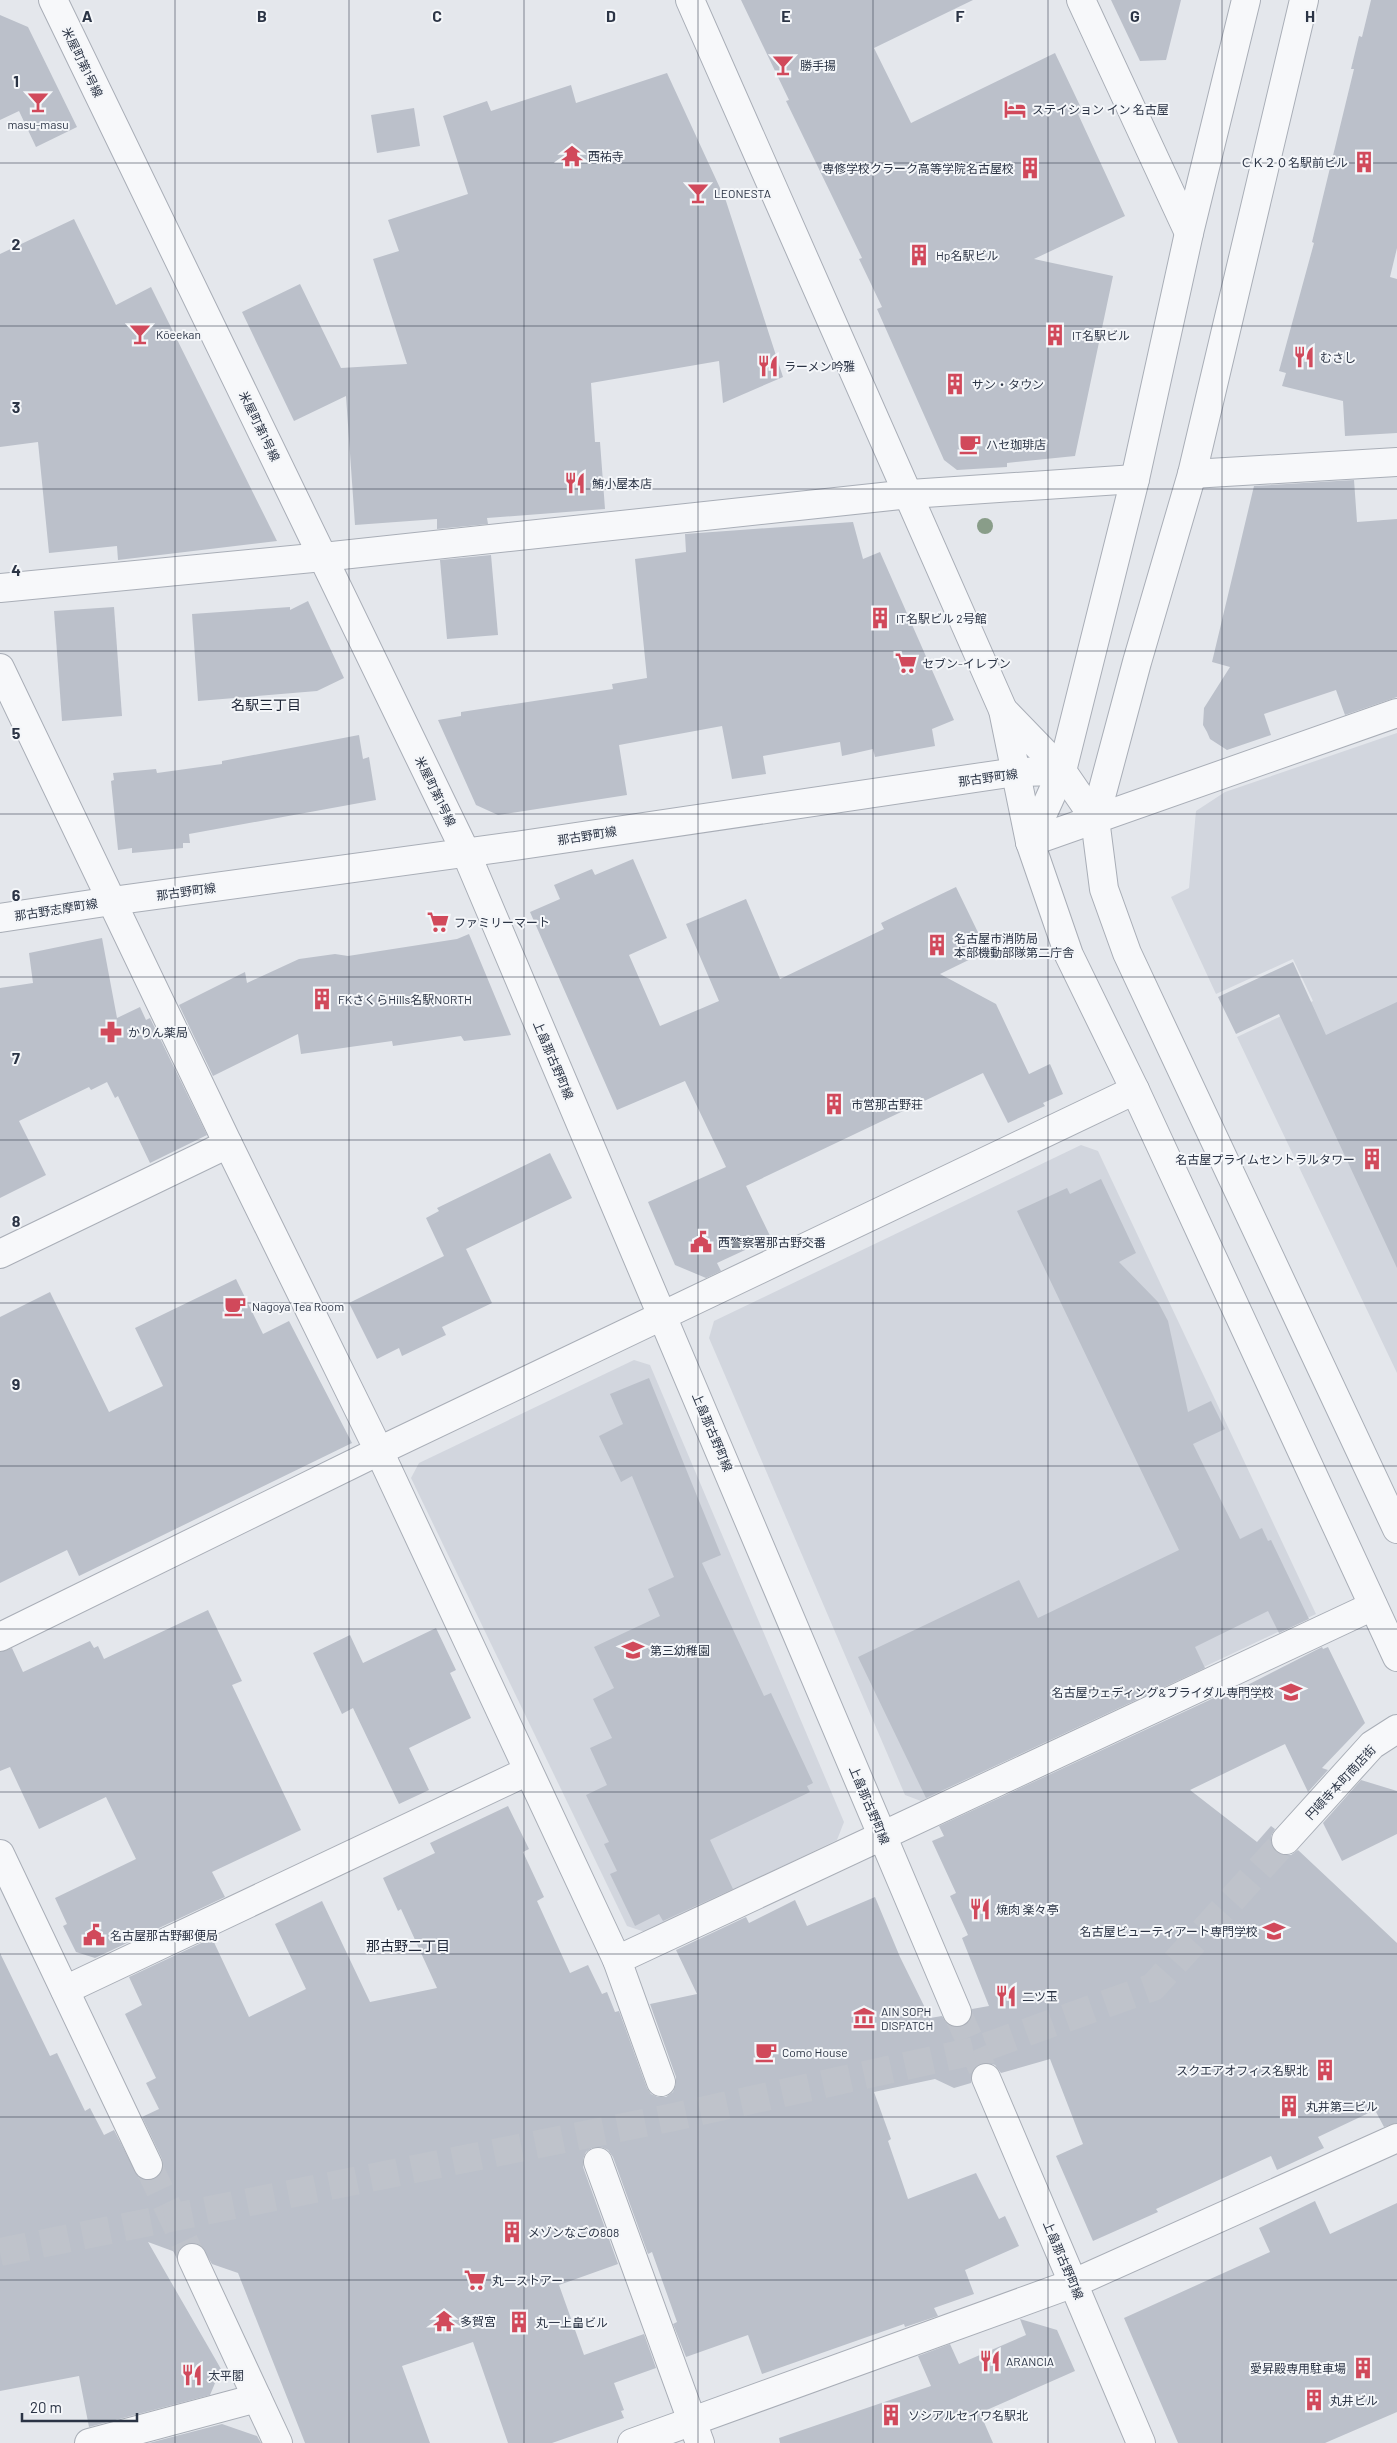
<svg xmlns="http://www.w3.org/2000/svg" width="1397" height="2443" viewBox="0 0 1397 2443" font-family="Barlow,'Noto Sans JP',sans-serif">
<rect width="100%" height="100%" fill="#e4e7ec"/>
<!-- built -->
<g fill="#d2d6de">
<polygon points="1397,733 1397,1373 1237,1037 1313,1001 1293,959 1216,994 1171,897 1189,888 1196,811 1225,792"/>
<polygon points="1081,1145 1098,1151 1316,1614 921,1801 905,1795 709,1338 714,1321"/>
<polygon points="634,1360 650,1365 844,1822 837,1840 645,1932 627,1926 411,1478 419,1463"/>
</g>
<!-- building -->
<g fill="#bbc0ca">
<polygon points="741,0 973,0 874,48 911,123 1055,53 1083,112 1078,114 1125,216 1034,259 1113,276 1075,456 1007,463 1007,467 957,470 944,460 877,309 882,307 859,259 862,258 786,101 789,100"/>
<polygon points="1111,0 1181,0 1166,60 1140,61"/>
<polygon points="1371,0 1397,0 1397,248 1390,277 1397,279 1397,433 1345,436 1343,401 1282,386 1286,373 1279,371 1314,243 1312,242 1354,69 1351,69 1359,36 1362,37"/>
<polygon points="0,15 28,27 77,127 36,147 19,111 0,120"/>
<polygon points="667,73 726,201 783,377 723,403 719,361 591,383 595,442 600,442 605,509 487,518 488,524 437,529 437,519 355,525 346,396 294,421 242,312 300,284 341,368 407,364 373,259 399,251 388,220 468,194 443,116 487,101 491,111 571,85 576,103"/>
<polygon points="414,108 420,146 377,153 371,115"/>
<polygon points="74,219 116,305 151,287 277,541 118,560 117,546 49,553 38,442 0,447 0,254"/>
<polygon points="1354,480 1357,522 1397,519 1397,697 1345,715 1336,690 1264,714 1271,735 1227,750 1210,739 1207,732 1203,725 1204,708 1230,667 1212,662 1254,486"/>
<polygon points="853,522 863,559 880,552 954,720 932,729 935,746 875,757 873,749 842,756 840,742 763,756 766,774 732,779 722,726 619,745 627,795 498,815 476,805 438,720 461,716 461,712 613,689 612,684 647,678 635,559 686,552 685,534"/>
<polygon points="491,555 498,635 447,639 440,560"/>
<polygon points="308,601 344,678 317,691 198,701 192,614 290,607 290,610"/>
<polygon points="114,607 122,716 62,721 54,611"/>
<polygon points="359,735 363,759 369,757 376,800 189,834 190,843 183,843 183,848 132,853 132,848 118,850 111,781 114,780 113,773 156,769 157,773 222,764 222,761"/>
<polygon points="633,859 667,938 629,955 660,1026 719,1001 686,924 746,899 780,979 884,929 881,923 956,887 987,951 940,974 996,1004 1029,1074 1050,1064 1063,1094 1043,1103 1045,1106 1008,1123 983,1073 746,1186 771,1238 717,1263 721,1271 706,1278 675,1265 648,1202 726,1167 685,1081 617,1110 530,912 560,899 554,885 592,869 595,875"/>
<polygon points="469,934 511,1035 464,1041 461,1036 393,1046 392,1041 301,1054 298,1034 213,1076 179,1005 245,972 247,983 299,959 335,954 348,956 457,939"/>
<polygon points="102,938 117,1018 140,1007 146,1020 150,1018 207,1135 150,1163 118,1096 115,1098 107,1082 91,1090 89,1087 19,1121 46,1175 0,1198 0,988 33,983 29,953"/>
<polygon points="1293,962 1326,1035 1397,1002 1397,1268 1279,1014 1236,1034 1218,997"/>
<polygon points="550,1153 572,1198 466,1249 492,1303 442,1327 446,1335 402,1356 399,1348 377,1359 349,1303 444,1256 426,1218 439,1211 437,1208"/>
<polygon points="1101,1179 1136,1253 1119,1262 1158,1302 1168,1321 1188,1412 1211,1401 1225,1429 1193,1444 1240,1539 1262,1528 1268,1541 1271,1540 1309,1619 1279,1633 1268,1611 1195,1647 1205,1668 926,1798 858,1657 1019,1580 1038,1618 1179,1550 1017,1211 1067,1188 1070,1194"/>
<polygon points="236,1279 263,1334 289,1321 352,1443 79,1576 67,1550 0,1583 0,1317 50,1292 109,1412 163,1386 135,1328"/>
<polygon points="649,1378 721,1555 702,1563 764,1696 771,1693 813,1783 807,1786 810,1792 710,1840 733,1889 663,1921 659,1914 635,1926 610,1874 617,1871 604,1844 609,1842 586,1795 607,1785 590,1748 612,1738 593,1699 614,1688 594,1647 660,1616 648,1589 674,1577 632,1476 621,1482 599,1436 623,1424 610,1394"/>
<polygon points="208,1610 242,1681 232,1685 301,1830 212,1872 225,1897 95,1958 76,1952 63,1926 67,1924 55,1898 136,1859 106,1797 39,1829 10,1767 0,1771 0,1652 12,1648 23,1672 90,1641 94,1648 98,1646 104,1659"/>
<polygon points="436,1628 456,1670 450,1673 471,1718 409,1748 429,1790 399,1804 353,1708 342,1714 313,1653 350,1635 363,1663"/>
<polygon points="1322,1647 1323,1649 1328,1647 1365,1723 1322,1768 1328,1770 1308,1792 1285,1744 1190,1790 1257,1842 1271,1826 1275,1829 1271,1836 1271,1844 1275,1851 1283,1855 1291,1855 1298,1850 1397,1943 1397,2123 1384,2127 1375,2110 1318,2137 1324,2148 1277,2170 1271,2156 1156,2209 1158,2212 1093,2241 1056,2156 1083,2144 1050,2059 1001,2073 995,2065 988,2063 980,2063 973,2069 971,2083 954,2088 935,2079 874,2092 891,2139 888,2141 908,2199 976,2173 999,2219 1005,2216 1019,2246 965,2270 974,2294 934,2308 938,2316 905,2327 904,2324 762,2374 748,2335 686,2357 673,2324 677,2322 652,2252 648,2254 613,2157 608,2150 601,2147 592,2148 586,2152 583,2159 583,2167 618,2264 559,2285 584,2355 644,2334 656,2368 614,2383 624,2410 621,2411 624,2418 552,2443 508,2443 473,2342 402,2366 430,2443 305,2443 238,2273 212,2264 201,2246 194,2243 185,2244 178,2253 148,2242 221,2369 210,2395 89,2427 79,2376 0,2391 0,1953 50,2056 57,2053 85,2111 90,2108 104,2135 114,2130 139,2178 146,2180 154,2179 161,2173 163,2167 162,2159 142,2117 159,2109 146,2083 156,2078 125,2014 142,2005 129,1977 212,1938 249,2017 306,1989 275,1924 322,1901 370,2002 437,1988 401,1909 398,1911 383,1878 435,1853 430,1843 508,1806 529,1849 523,1852 544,1897 537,1901 570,1973 588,1965 602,1994 607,1992 615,2012 619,2011 647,2088 651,2094 658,2097 666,2097 673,2092 676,2084 676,2077 650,2004 697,1994 676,1950 746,1917 749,1923 795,1900 807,1926 875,1897 900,1957 930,2018 942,2016 948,2025 956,2028 964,2026 970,2021 972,2009 989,2006 962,1938 968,1935 950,1896 956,1893 932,1841 944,1836 939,1826 1218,1696 1220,1699"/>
<polygon points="1361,1780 1397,1791 1397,1834 1342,1861 1323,1823"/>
<polygon points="1315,2201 1330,2234 1397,2203 1397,2412 1325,2443 1178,2443 1124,2318 1270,2252 1259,2228"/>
<polygon points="1020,2319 1057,2330 1075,2371 980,2413 993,2443 780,2443 779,2438 931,2386 918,2356 950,2344 959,2364 1026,2335"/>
<polygon points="222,2424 257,2436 261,2443 149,2443"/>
</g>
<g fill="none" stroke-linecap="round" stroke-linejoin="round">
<!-- minor-tunnel -->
<g stroke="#bfc3cb" stroke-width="28" stroke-dasharray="28 14" stroke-linecap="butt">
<polyline points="957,2012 982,2068"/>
<polyline points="148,2165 192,2258"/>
<polyline points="0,2252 674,2117 974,2051 1153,1987 1286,1840"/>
</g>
<!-- minor casing -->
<g stroke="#a9aeb7" stroke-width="30">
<g id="minor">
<polyline points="53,0 466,853 957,2012"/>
<polyline points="690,0 1003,710 1030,842 1069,955 1135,1090 1397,1657"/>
<polyline points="1081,0 1189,233"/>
<polyline points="1304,0 1192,474 1137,662 1095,819 1104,889 1127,953 1397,1529"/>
<polyline points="1192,474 1397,462"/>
<polyline points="0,588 323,557 910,494 1135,479"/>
<polyline points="0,668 228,1144 379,1451 617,1960 661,2082"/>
<polyline points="1003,710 1062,771 1095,819"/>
<polyline points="1030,842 1062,771 1135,479 1189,233 1246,0"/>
<polyline points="1030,842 1397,713"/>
<polyline points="0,918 112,901 515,846 1016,772 1062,771"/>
<polyline points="0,1254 228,1144"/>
<polyline points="0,1637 379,1451 1135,1090"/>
<polyline points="1286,1840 1372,1745 1397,1729"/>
<polyline points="0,1854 148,2165"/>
<polyline points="617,1960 1373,1606"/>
<polyline points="65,1990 528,1771"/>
<polyline points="986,2078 1141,2443"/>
<polyline points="598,2162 700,2443"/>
<polyline points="192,2258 278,2443"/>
<polyline points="89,2443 257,2398"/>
<polyline points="632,2443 1074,2283 1397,2138"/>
</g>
</g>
<!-- minor -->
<use href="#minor" stroke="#f7f8fa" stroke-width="28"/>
</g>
<!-- trees -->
<circle fill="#899d89" cx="985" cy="526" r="8"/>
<!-- grid -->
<path fill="none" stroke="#2b3445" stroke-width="1" stroke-opacity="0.55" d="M175,0V2443M349,0V2443M524,0V2443M698,0V2443M873,0V2443M1048,0V2443M1222,0V2443M0,163H1397M0,326H1397M0,489H1397M0,651H1397M0,814H1397M0,977H1397M0,1140H1397M0,1303H1397M0,1466H1397M0,1629H1397M0,1792H1397M0,1954H1397M0,2117H1397M0,2280H1397"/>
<!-- icons -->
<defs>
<g id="bar-bare" transform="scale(1.725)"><path d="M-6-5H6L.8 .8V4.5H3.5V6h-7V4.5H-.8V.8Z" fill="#d1495b" stroke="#f4f6f9" stroke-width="2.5" paint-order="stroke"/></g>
<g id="hotel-bare" transform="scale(1.725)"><path d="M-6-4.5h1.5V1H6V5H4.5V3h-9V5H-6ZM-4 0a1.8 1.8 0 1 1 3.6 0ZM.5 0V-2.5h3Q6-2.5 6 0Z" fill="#d1495b" stroke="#f4f6f9" stroke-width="2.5" paint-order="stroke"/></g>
<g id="temple-bare" transform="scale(1.725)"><path d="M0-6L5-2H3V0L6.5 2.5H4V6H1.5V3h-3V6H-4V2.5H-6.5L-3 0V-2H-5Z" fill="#d1495b" stroke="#f4f6f9" stroke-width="2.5" paint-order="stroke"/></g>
<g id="building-bare" transform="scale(1.725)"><path d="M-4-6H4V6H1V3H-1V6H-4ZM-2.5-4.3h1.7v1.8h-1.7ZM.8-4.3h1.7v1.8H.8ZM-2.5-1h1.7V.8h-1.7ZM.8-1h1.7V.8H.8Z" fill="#d1495b" stroke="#f4f6f9" stroke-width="2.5" paint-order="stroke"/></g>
<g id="restaurant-bare" transform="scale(1.725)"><path d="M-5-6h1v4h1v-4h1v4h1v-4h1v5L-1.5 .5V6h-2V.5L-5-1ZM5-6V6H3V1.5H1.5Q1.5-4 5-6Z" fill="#d1495b" stroke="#f4f6f9" stroke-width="2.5" paint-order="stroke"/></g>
<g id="cafe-bare" transform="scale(1.725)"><path d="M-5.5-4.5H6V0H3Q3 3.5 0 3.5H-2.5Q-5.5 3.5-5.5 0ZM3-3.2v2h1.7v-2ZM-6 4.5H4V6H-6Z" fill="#d1495b" stroke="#f4f6f9" stroke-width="2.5" paint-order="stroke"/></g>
<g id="supermarket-bare" transform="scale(1.725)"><path d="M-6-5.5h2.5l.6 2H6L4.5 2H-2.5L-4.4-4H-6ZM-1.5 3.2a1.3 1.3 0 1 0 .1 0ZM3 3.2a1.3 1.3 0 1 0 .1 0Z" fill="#d1495b" stroke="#f4f6f9" stroke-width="2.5" paint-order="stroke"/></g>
<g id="pharmacy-bare" transform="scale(1.725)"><path d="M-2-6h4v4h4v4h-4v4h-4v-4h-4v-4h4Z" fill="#d1495b" stroke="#f4f6f9" stroke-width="2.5" paint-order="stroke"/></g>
<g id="civic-bare" transform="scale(1.725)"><path d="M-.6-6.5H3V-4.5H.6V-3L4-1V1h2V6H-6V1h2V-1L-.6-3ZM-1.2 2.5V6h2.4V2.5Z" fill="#d1495b" stroke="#f4f6f9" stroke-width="2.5" paint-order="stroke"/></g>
<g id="school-bare" transform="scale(1.725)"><path d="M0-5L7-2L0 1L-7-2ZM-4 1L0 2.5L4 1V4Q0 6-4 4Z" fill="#d1495b" stroke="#f4f6f9" stroke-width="2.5" paint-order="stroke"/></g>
<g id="university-bare" transform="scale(1.725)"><path d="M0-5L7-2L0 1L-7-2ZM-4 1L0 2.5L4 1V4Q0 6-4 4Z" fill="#d1495b" stroke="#f4f6f9" stroke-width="2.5" paint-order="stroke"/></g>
<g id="museum-bare" transform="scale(1.725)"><path d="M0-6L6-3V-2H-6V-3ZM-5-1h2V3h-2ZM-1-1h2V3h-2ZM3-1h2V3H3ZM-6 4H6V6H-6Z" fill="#d1495b" stroke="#f4f6f9" stroke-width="2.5" paint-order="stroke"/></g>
</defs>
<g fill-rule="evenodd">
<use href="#bar-bare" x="783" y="65"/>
<use href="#bar-bare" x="38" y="102"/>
<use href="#hotel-bare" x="1015" y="109"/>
<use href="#temple-bare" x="572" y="156"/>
<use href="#building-bare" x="1364" y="162"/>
<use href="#building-bare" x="1030" y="168"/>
<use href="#bar-bare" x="698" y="193"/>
<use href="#building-bare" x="919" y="255"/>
<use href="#bar-bare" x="140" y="334"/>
<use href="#building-bare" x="1055" y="335"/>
<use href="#restaurant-bare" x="1304" y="357"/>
<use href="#restaurant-bare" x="768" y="366"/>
<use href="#building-bare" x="955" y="384"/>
<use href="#cafe-bare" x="970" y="444"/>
<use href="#restaurant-bare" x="575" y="483"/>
<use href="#building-bare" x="880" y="618"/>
<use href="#supermarket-bare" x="906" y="663"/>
<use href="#supermarket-bare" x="438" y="922"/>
<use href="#building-bare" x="937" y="945"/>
<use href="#building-bare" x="322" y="999"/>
<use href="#pharmacy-bare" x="111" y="1032"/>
<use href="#building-bare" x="834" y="1104"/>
<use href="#building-bare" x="1372" y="1159"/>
<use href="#civic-bare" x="701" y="1242"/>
<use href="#cafe-bare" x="235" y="1306"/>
<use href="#school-bare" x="633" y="1650"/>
<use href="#school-bare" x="1291" y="1692"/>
<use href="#restaurant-bare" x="980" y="1909"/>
<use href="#university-bare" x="1274" y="1931"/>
<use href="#civic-bare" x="94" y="1935"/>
<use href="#restaurant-bare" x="1006" y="1996"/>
<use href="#museum-bare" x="864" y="2018"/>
<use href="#cafe-bare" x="766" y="2052"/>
<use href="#building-bare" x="1325" y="2070"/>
<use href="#building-bare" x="1289" y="2106"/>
<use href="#building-bare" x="512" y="2232"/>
<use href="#supermarket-bare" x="475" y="2280"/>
<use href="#temple-bare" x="444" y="2321"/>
<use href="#building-bare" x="519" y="2322"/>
<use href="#restaurant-bare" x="990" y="2361"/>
<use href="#building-bare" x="1363" y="2368"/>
<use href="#restaurant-bare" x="192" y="2375"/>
<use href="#building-bare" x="1314" y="2400"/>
<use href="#building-bare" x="891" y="2415"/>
</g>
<g text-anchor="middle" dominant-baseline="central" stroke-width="4" stroke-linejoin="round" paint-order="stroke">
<!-- street labels -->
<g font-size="12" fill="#2b3445" stroke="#f4f6f9">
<text transform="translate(83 62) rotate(64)">米屋町第1号線</text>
<text transform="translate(260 426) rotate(64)">米屋町第1号線</text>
<text transform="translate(988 777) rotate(-8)">那古野町線</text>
<text transform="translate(436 791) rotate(64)">米屋町第1号線</text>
<text transform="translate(587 835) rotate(-9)">那古野町線</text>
<text transform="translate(186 891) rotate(-8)">那古野町線</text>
<text transform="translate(56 909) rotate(-9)">那古野志摩町線</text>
<text transform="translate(554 1060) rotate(67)">上畠那古野町線</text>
<text transform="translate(713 1432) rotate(67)">上畠那古野町線</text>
<text transform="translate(1340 1782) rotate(-47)">円頓寺本町商店街</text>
<text transform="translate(870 1805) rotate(67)">上畠那古野町線</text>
<text transform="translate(1064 2260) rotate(67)">上畠那古野町線</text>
</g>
<!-- poi labels -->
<g font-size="12" fill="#2b3445" stroke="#f4f6f9" text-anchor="start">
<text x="800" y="65">勝手揚</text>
<text x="1032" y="109">ステイション イン 名古屋</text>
<text x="38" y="124" text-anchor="middle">masu-masu</text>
<text x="588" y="156">西祐寺</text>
<text x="1348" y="162" text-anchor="end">ＣＫ２０名駅前ビル</text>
<text x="1014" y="168" text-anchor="end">専修学校クラーク高等学院名古屋校</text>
<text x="714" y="193">LEONESTA</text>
<text x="936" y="255">Hp名駅ビル</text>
<text x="156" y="334">Kōeekan</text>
<text x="1072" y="335">IT名駅ビル</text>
<text x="1320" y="357">むさし</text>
<text x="784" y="366">ラーメン吟雅</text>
<text x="972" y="384">サン・タウン</text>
<text x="986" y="444">ハセ珈琲店</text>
<text x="592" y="483">鮪小屋本店</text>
<text x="896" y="618">IT名駅ビル 2号館</text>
<text x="922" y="663">セブン-イレブン</text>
<text x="454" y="922">ファミリーマート</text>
<text x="954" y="938">名古屋市消防局<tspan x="954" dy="14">本部機動部隊第二庁舎</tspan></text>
<text x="338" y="999">FKさくらHills名駅NORTH</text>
<text x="128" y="1032">かりん薬局</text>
<text x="851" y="1104">市営那古野荘</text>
<text x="1355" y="1159" text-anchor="end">名古屋プライムセントラルタワー</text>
<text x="718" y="1242">西警察署那古野交番</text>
<text x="252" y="1306">Nagoya Tea Room</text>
<text x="650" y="1650">第三幼稚園</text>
<text x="1274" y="1692" text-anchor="end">名古屋ウェディング&amp;ブライダル専門学校</text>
<text x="996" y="1909">焼肉 楽々亭</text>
<text x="1258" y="1931" text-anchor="end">名古屋ビューティアート専門学校</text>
<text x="110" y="1935">名古屋那古野郵便局</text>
<text x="1022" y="1996">二ツ玉</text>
<text x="881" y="2011">AIN SOPH<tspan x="881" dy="14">DISPATCH</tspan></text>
<text x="782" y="2052">Como House</text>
<text x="1308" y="2070" text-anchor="end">スクエアオフィス名駅北</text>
<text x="1306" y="2106">丸井第二ビル</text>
<text x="528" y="2232">メゾンなごの808</text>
<text x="492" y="2280">丸一ストアー</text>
<text x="460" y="2321">多賀宮</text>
<text x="536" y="2322">丸一上畠ビル</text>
<text x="1006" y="2361">ARANCIA</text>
<text x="1346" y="2368" text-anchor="end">愛昇殿専用駐車場</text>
<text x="208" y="2375">太平閣</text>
<text x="1330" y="2400">丸井ビル</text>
<text x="908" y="2415">ソシアルセイワ名駅北</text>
</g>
<!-- neighbourhood labels -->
<g font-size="14" fill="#1d2536" stroke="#f4f6f9">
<text x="266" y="704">名駅三丁目</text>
<text x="408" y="1945">那古野二丁目</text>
</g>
</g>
<g font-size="16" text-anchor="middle" font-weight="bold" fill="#2b3445" stroke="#f4f6f9" stroke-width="4" stroke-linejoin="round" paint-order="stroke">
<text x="87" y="22">A</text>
<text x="262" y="22">B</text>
<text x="437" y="22">C</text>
<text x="611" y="22">D</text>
<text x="786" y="22">E</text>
<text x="960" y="22">F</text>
<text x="1135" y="22">G</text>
<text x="1310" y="22">H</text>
<text x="16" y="87">1</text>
<text x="16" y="250">2</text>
<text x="16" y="413">3</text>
<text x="16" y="576">4</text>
<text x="16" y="739">5</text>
<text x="16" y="901">6</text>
<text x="16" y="1064">7</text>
<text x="16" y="1227">8</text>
<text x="16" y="1390">9</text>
</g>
<!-- scale -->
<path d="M22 2413v8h115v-8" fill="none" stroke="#2b3445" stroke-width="2.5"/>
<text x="30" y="2413" font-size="15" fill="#2b3445" stroke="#f4f6f9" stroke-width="4" paint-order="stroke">20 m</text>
</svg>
